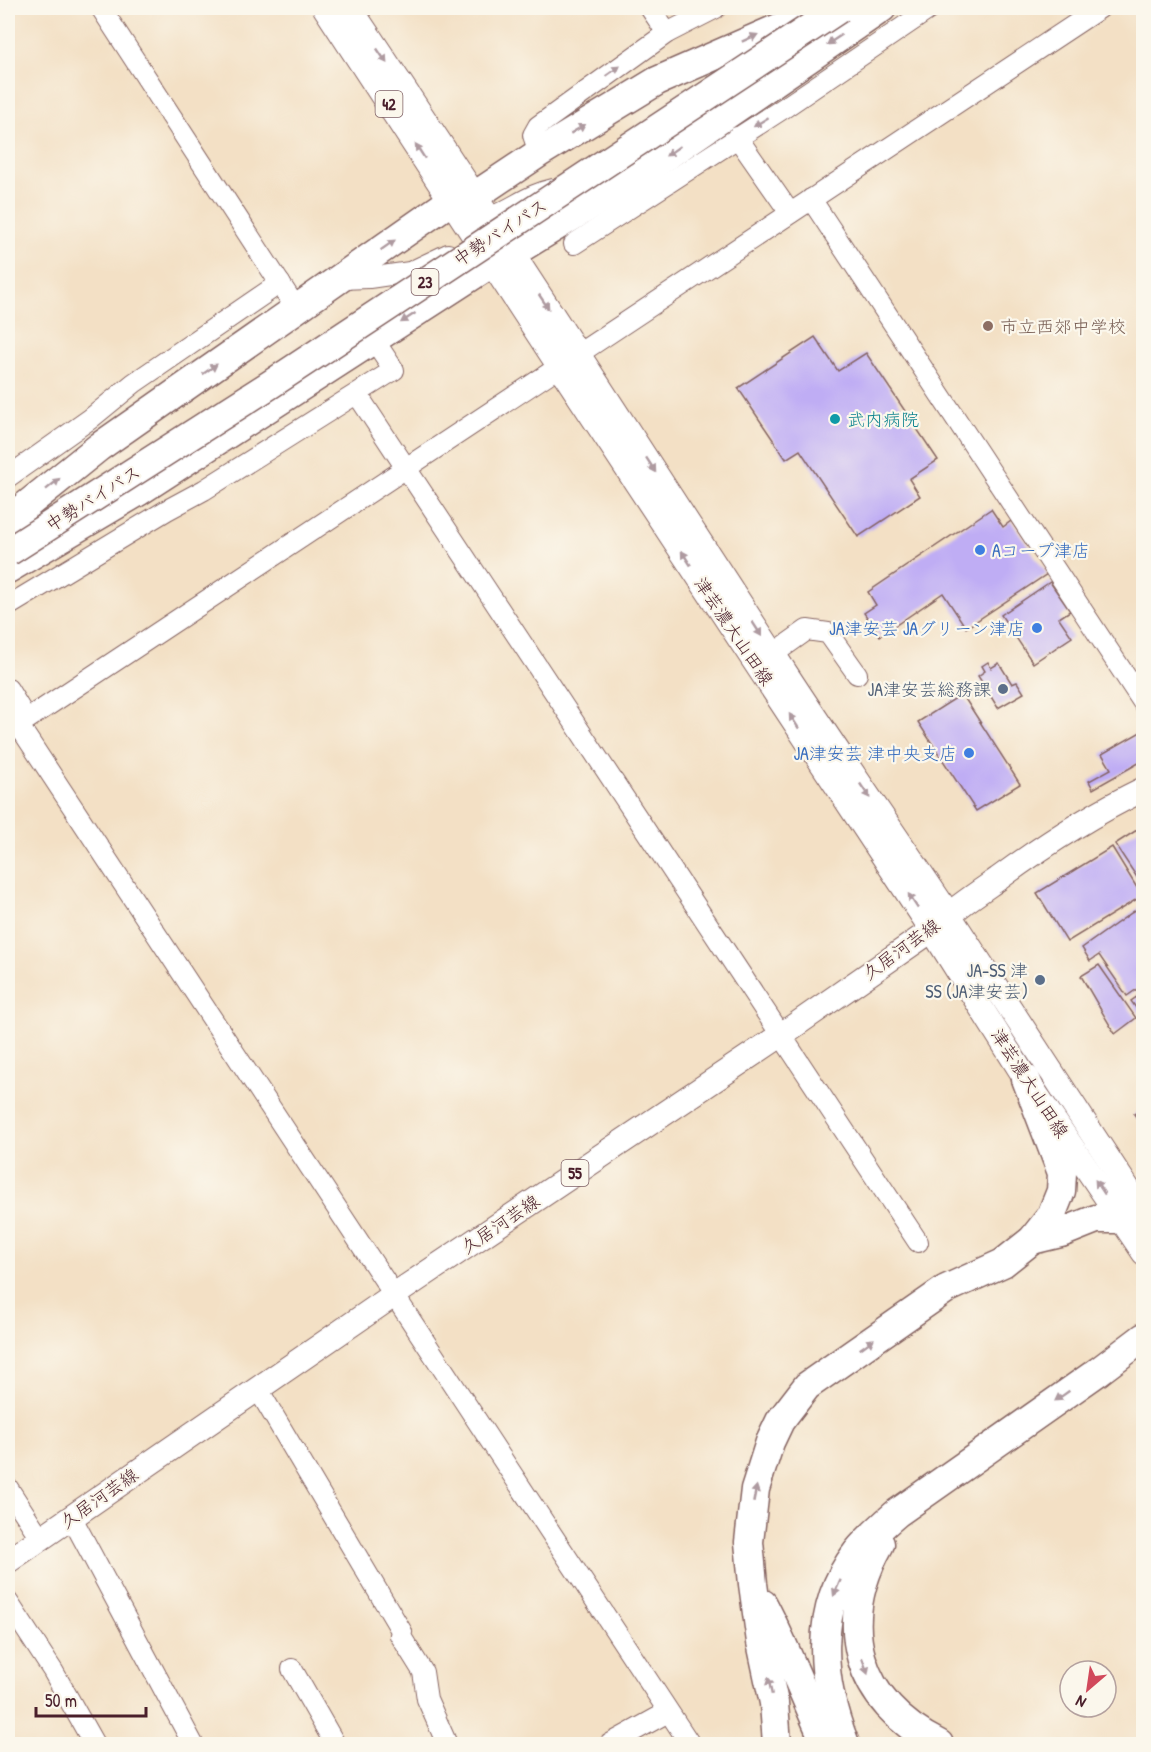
<svg xmlns="http://www.w3.org/2000/svg" width="1151" height="1752" viewBox="0 0 1151 1752" font-family="'Patrick Hand','Klee One',sans-serif">
<rect width="100%" height="100%" fill="#fbf7ec"/>
<filter id="ink" filterUnits="userSpaceOnUse"><feTurbulence type="fractalNoise" baseFrequency=".0167" numOctaves="2"/><feDisplacementMap in="SourceGraphic" scale="12" xChannelSelector="R" yChannelSelector="G"/><feConvolveMatrix kernelMatrix="1 2 1 2 8 2 1 2 1" color-interpolation-filters="sRGB"/></filter>
<filter id="wash" filterUnits="userSpaceOnUse"><feTurbulence type="fractalNoise" baseFrequency=".008" numOctaves="4" result="noise"/><feDisplacementMap in="SourceGraphic" scale="24" xChannelSelector="R" yChannelSelector="G"/><feGaussianBlur stdDeviation="1.35" result="paint"/><feColorMatrix in="noise" values="0 0 0 0 0 0 0 0 0 0 0 0 0 0 0 0 0 1.4 0 .05"/><feComposite in="paint" operator="in"/></filter>
<g filter="url(#wash)">
<rect width="100%" height="100%" fill="#f3e0c5"/>
<g id="blocks">
<!-- building -->
<g fill="#bfadf4">
<polygon points="815,337 838,371 866,353 938,460 909,479 920,496 858,537 800,450 786,459 738,388"/>
<polygon points="991,509 1003,527 1011,521 1047,574 966,628 943,593 880,636 864,613 876,605 868,592"/>
<polygon points="1050,582 1070,611 1059,618 1072,637 1033,663 1001,615"/>
<polygon points="988,662 991,668 999,663 1012,684 1017,682 1024,693 998,708 978,676 985,671 982,666"/>
<polygon points="962,694 1020,784 976,811 918,722"/>
<polygon points="1144,730 1144,760 1093,789 1089,781 1111,769 1102,754"/>
<polygon points="1140,828 1144,833 1144,888 1115,844"/>
<polygon points="1112,847 1142,896 1067,942 1037,893"/>
<polygon points="1144,904 1144,984 1127,996 1099,955 1090,961 1082,948"/>
<polygon points="1099,965 1136,1018 1115,1034 1081,976"/>
<polygon points="1144,992 1144,1019 1131,1001"/>
<polygon points="1144,1108 1144,1128 1134,1114"/>
</g>
</g>
</g>
<g filter="url(#ink)">
<use href="#blocks" fill-opacity="0" stroke="#856361" stroke-width="1.5"/>
<g fill="none" stroke-linecap="round" stroke-linejoin="round">
<!-- minor casing -->
<g stroke="#856361" stroke-width="22">
<g id="minor">
<polyline points="101,8 296,308"/>
<polyline points="650,8 667,33"/>
<polyline points="737,137 790,213"/>
<polyline points="539,153 533,135 538,126 667,33 716,8"/>
<polyline points="811,199 1144,704"/>
<path d="M476,219C504,218 523,195 553,189"/>
<polyline points="574,244 787,106 931,8"/>
<polyline points="341,279 369,278 410,272 448,254"/>
<polyline points="357,394 918,1242"/>
<polyline points="8,477 90,419 134,383 280,283"/>
<polyline points="8,606 167,510 204,490 394,370 374,340"/>
<polyline points="762,662 807,630 828,633 857,674"/>
<polyline points="8,689 25,717"/>
<polyline points="8,709 690,1744"/>
<polyline points="8,732 1100,8"/>
<polyline points="258,1389 402,1632 400,1635 423,1672 427,1699 447,1744"/>
<polyline points="8,1488 41,1539"/>
<polyline points="72,1518 193,1744"/>
<polyline points="8,1602 53,1671 94,1744"/>
<polyline points="292,1669 335,1744"/>
<polyline points="610,1744 668,1712"/>
</g>
</g>
<!-- major casing -->
<g stroke="#856361" stroke-width="26">
<g id="major">
<polyline points="325,8 559,366 932,930 1026,1079 1144,1253"/>
<path d="M350,8C497,226 638,448 783,669C837,752 894,833 949,915C1014,1014 1079,1114 1144,1213"/>
<path d="M8,1561L394,1295L781,1035L932,930C952,910 975,895 998,879C1044,845 1092,814 1144,789"/>
</g>
</g>
<!-- highway casing -->
<g stroke="#856361" stroke-width="31">
<g id="highway">
<polyline points="8,520 99,447 452,200 476,195 539,153 657,81 824,8"/>
<polyline points="8,569 138,492 492,263 511,254 627,183 882,8"/>
<polyline points="1032,1240 1061,1233 1096,1219 1122,1219 1144,1233"/>
<path d="M880,1544C835,1624 856,1702 939,1744"/>
<path d="M763,1604C787,1649 805,1698 826,1744"/>
<polyline points="777,1744 774,1703 761,1642 753,1584 749,1542 755,1489 770,1442 780,1421 807,1386 946,1289 1003,1263 1032,1240 1051,1216 1061,1191 1062,1173 1026,1079"/>
<path d="M845,1744C820,1681 813,1609 857,1552C869,1537 883,1525 897,1513L1099,1371L1144,1337"/>
</g>
</g>
<!-- minor -->
<use href="#minor" stroke="#fff" stroke-width="20"/>
<!-- major -->
<use href="#major" stroke="#fff" stroke-width="24"/>
<!-- highway -->
<use href="#highway" stroke="#fff" stroke-width="28"/>
<!-- highway-bridge casing -->
<g stroke="#856361" stroke-width="31" stroke-linecap="butt">
<polyline id="highway-bridge" points="8,552 271,384 840,8"/>
</g>
<!-- highway-bridge -->
<use href="#highway-bridge" stroke="#fff" stroke-width="28"/>
</g>
<!-- one-way arrows -->
<defs><path id="oneway-solid" d="M-6-.8H1V-3.2L6.5 0L1 3.2V.8H-6Z" transform="scale(1.5)"/></defs>
<g fill="#ae9aa0">
<use href="#oneway-solid" transform="translate(750 38) rotate(-24)"/>
<use href="#oneway-solid" transform="translate(834 40) rotate(146)"/>
<use href="#oneway-solid" transform="translate(382 56) rotate(56)"/>
<use href="#oneway-solid" transform="translate(613 71) rotate(-35)"/>
<use href="#oneway-solid" transform="translate(761 122) rotate(148)"/>
<use href="#oneway-solid" transform="translate(578 129) rotate(-31)"/>
<use href="#oneway-solid" transform="translate(420 151) rotate(-123)"/>
<use href="#oneway-solid" transform="translate(673 151) rotate(145)"/>
<use href="#oneway-solid" transform="translate(388 245) rotate(-35)"/>
<use href="#oneway-solid" transform="translate(544 302) rotate(56)"/>
<use href="#oneway-solid" transform="translate(408 318) rotate(147)"/>
<use href="#oneway-solid" transform="translate(210 369) rotate(-35)"/>
<use href="#oneway-solid" transform="translate(651 465) rotate(57)"/>
<use href="#oneway-solid" transform="translate(53 484) rotate(-39)"/>
<use href="#oneway-solid" transform="translate(686 558) rotate(-123)"/>
<use href="#oneway-solid" transform="translate(757 629) rotate(57)"/>
<use href="#oneway-solid" transform="translate(794 721) rotate(-123)"/>
<use href="#oneway-solid" transform="translate(865 791) rotate(56)"/>
<use href="#oneway-solid" transform="translate(913 901) rotate(-123)"/>
<use href="#oneway-solid" transform="translate(1100 1187) rotate(-124)"/>
<use href="#oneway-solid" transform="translate(867 1344) rotate(-36)"/>
<use href="#oneway-solid" transform="translate(1062 1396) rotate(145)"/>
<use href="#oneway-solid" transform="translate(755 1494) rotate(-79)"/>
<use href="#oneway-solid" transform="translate(837 1588) rotate(114)"/>
<use href="#oneway-solid" transform="translate(865 1666) rotate(70)"/>
<use href="#oneway-solid" transform="translate(770 1686) rotate(-102)"/>
</g>
</g>
<!-- markers -->
<circle fill="#8d6e63" stroke="#fbf7ec" stroke-width="2" cx="988" cy="326" r="6"/>
<circle fill="#0f9aa8" stroke="#fbf7ec" stroke-width="2" cx="835" cy="419" r="6"/>
<g fill="#3f7fe0" stroke="#fbf7ec" stroke-width="2">
<circle cx="980" cy="550" r="6"/>
<circle cx="1037" cy="628" r="6"/>
<circle cx="969" cy="753" r="6"/>
</g>
<g fill="#5c6f8a" stroke="#fbf7ec" stroke-width="2">
<circle cx="1003" cy="689" r="6"/>
<circle cx="1040" cy="980" r="6"/>
</g>
<g text-anchor="middle" dominant-baseline="central" stroke-width="4.5" stroke-linejoin="round" paint-order="stroke">
<!-- shield labels -->
<g fill="#fbf7ec" stroke="#7f6065" stroke-width="1.5">
<rect x="375.5" y="91" width="27" height="26" rx="4.5"/>
<rect x="411.5" y="269" width="27" height="26" rx="4.5"/>
<rect x="561.5" y="1160" width="27" height="26" rx="4.5"/>
</g>
<g font-size="16" font-weight="bold" fill="#4a1f2b">
<text x="389" y="104">42</text>
<text x="425" y="282">23</text>
<text x="575" y="1173">55</text>
</g>
<!-- street labels -->
<g font-size="18" fill="#4a1f2b" stroke="#fbf7ec">
<text transform="translate(500 232) rotate(-33)">中勢バイパス</text>
<text transform="translate(93 498) rotate(-32)">中勢バイパス</text>
<text transform="translate(734 631) rotate(56)">津芸濃大山田線</text>
<text transform="translate(901 949) rotate(-36)">久居河芸線</text>
<text transform="translate(1030 1083) rotate(57)">津芸濃大山田線</text>
<text transform="translate(500 1224) rotate(-34)">久居河芸線</text>
<text transform="translate(99 1498) rotate(-35)">久居河芸線</text>
</g>
<!-- education labels -->
<g font-size="18" fill="#785e54" stroke="#fbf7ec" text-anchor="start">
<text x="1000" y="326">市立西郊中学校</text>
</g>
<!-- culture labels -->
<g font-size="18" fill="#0d838f" stroke="#fbf7ec" text-anchor="start">
<text x="847" y="419">武内病院</text>
</g>
<!-- shop labels -->
<g font-size="18" fill="#366cbe" stroke="#fbf7ec" text-anchor="end">
<text x="992" y="550" text-anchor="start">Aコープ津店</text>
<text x="1025" y="628">JA津安芸 JAグリーン津店</text>
<text x="957" y="753">JA津安芸 津中央支店</text>
</g>
<!-- service labels -->
<g font-size="18" fill="#4e5e75" stroke="#fbf7ec" text-anchor="end">
<text x="991" y="689">JA津安芸総務課</text>
<text x="1028" y="970">JA-SS 津<tspan x="1028" dy="21">SS (JA津安芸)</tspan></text>
</g>
</g>
<!-- margin -->
<rect width="1151" height="1752" fill="none" stroke="#fbf7ec" stroke-width="30"/>
<!-- north arrow -->
<g transform="translate(1088 1689) rotate(209)"><circle r="28" fill="#fbf7ec" stroke="#b4a19f" stroke-width="1.5"/>
<path d="M0-4.5L10 22L0 15L-10 22Z" fill="#d1495b"/>
<text y="-9" font-size="16" font-weight="bold" text-anchor="middle" fill="#4a1f2b">N</text>
</g>
<!-- scale -->
<path d="M36 1707v9h110v-9" fill="none" stroke="#4a1f2b" stroke-width="3"/>
<text x="45" y="1707" font-size="18" fill="#4a1f2b" stroke="#fbf7ec" stroke-width="4.5" paint-order="stroke">50 m</text>
</svg>
